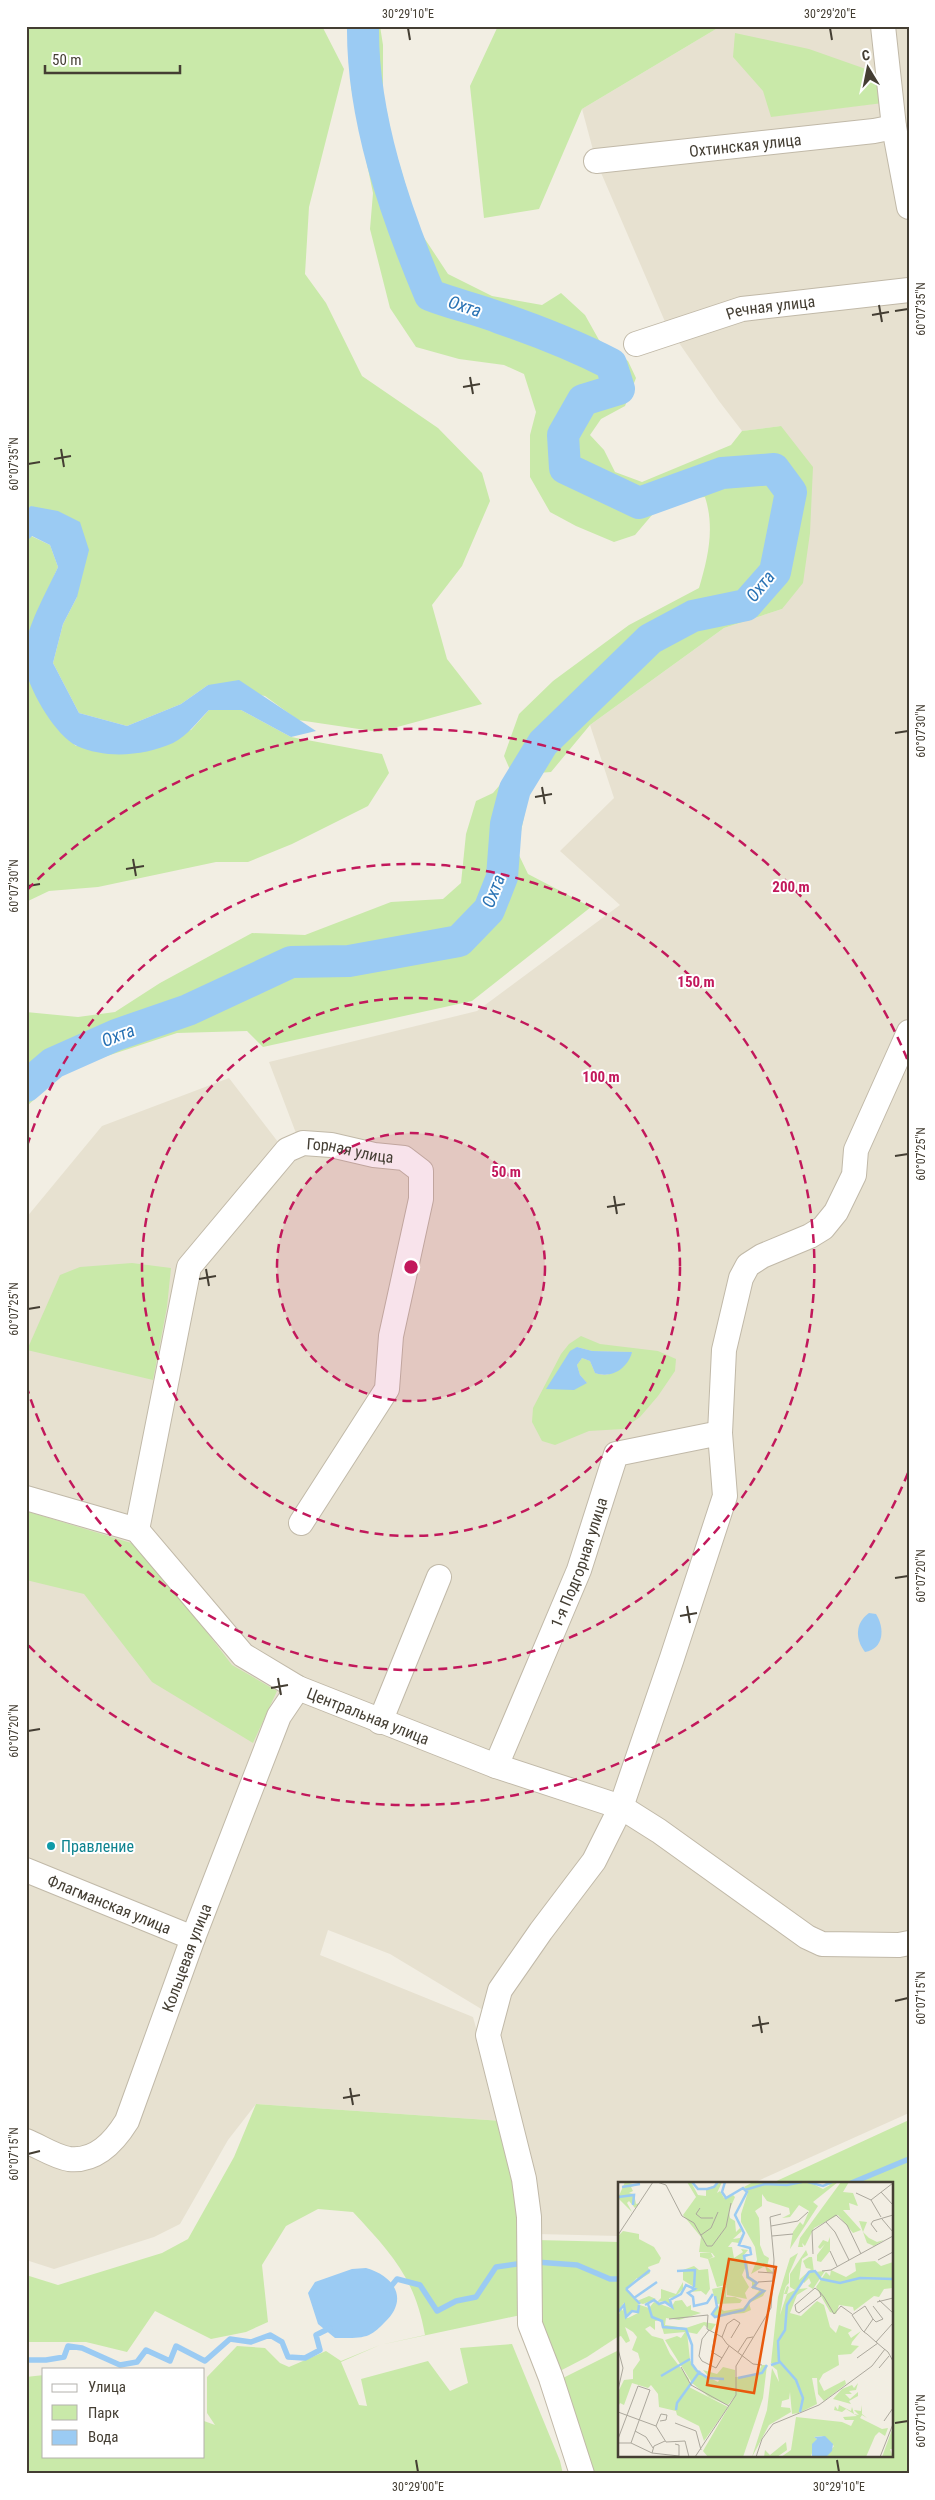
<svg xmlns="http://www.w3.org/2000/svg" width="935" height="2500" viewBox="0 0 935 2500" font-family="'Roboto Condensed',sans-serif">
<rect width="100%" height="100%" fill="#f2eee3"/>
<!-- residential -->
<polygon fill="#e7e1d0" points="721,26 909,26 909,2113 751,2184 619,2184 619,2236 537,2234 488,2013 390,1954 328,1930 320,1955 473,2017 502,2121 256,2104 228,2140 180,2224 154,2237 54,2269 26,2260 26,1218 102,1126 229,1078 288,1155 302,1149 269,1062 477,1011 620,905 560,851 614,798 590,725 724,628 782,609 781,426 742,431 719,401 666,324 596,161 582,109"/>
<!-- green -->
<g fill="#c9e9a9" fill-rule="evenodd">
<polygon points="26,26 322,26 344,69 309,207 305,274 326,303 362,376 438,428 482,473 490,501 462,566 432,605 447,659 482,704 379,732 298,720 265,696 208,685 181,704 127,726 79,713 53,663 63,624 77,597 32,506 26,510"/>
<path d="M349,26H380L383,45V93L393,143L419,230L448,274L492,296L542,305L561,293L585,315L599,340L628,361L636,378L625,406L601,419L590,435L604,450L615,472L642,482L731,445L742,431L781,426L813,467L810,533L803,583L782,609L724,628L590,725L551,772L525,774L529,792L517,851L528,874L591,907L472,1001L263,1047L247,1031L177,1033L104,1057L62,1074L26,1107V1012L78,1017L115,1012L160,983L252,933L305,935L391,902L443,899L461,883L466,834L476,801L493,793L511,772L504,756L519,714L553,681L629,625L699,588C708,558 715,528 705,497L676,500L652,515L635,535L614,542L576,526L550,512L530,477V435L536,412L524,374L504,365L459,359L416,347L390,308L370,229L373,193L351,87Z"/>
<polygon points="498,26 721,26 582,109 539,209 484,218 470,86"/>
<polygon points="735,33 809,49 880,74 883,103 771,117 763,91 733,57"/>
<polygon points="31,536 50,545 58,567 28,635 26,643 26,542"/>
<path d="M26,671C39,704 50,722 76,746L191,730L209,710H241L291,737L382,754L389,773L368,806L292,844L248,862H216L98,887L49,891L26,902Z"/>
<polygon points="132,1263 171,1268 167,1307 153,1380 27,1350 60,1275 80,1267"/>
<path d="M581,1336L600,1344L658,1351L676,1359L675,1371L658,1396L640,1417L623,1429L589,1431L555,1445L542,1441L532,1422L533,1408L561,1354L569,1344ZM577,1347L592,1351L632,1352C622,1365 614,1380 595,1373L590,1361L582,1358L577,1365L580,1375L587,1383L547,1389Z"/>
<polygon points="26,1511 141,1546 232,1665 277,1691 253,1743 152,1682 84,1594 26,1580"/>
<path d="M256,2104L502,2121L518,2190L521,2315L380,2345L341,2362L359,2405L367,2406L361,2379L428,2361L450,2391L468,2383L460,2348L512,2344L560,2461L563,2474H26V2377L44,2375V2456H204V2421L215,2425L207,2413V2377L237,2346L265,2348L280,2363L289,2367L326,2351L341,2361L380,2345L425,2335C415,2278 391,2253 353,2212L318,2209L286,2226L262,2265L268,2322L246,2332L211,2339L155,2311L127,2352L86,2342H26V2275L58,2285L162,2253L188,2239L234,2157Z"/>
<polygon points="909,2120 909,2474 592,2474 561,2379 619,2350 619,2456 891,2456 891,2184 770,2184"/>
<polygon points="536,2240 619,2242 619,2336 587,2357 558,2372 537,2320"/>
</g>
<!-- water -->
<g fill="#9bcbf3">
<path d="M31,506L58,511L80,522L89,550L77,597L63,624L53,663L79,713L127,726L181,704L208,685L239,680L316,731L291,737L241,710H209C198,721 187,736 173,743C144,756 106,759 77,746C56,736 31,693 26,671C25,663 26,653 26,645C28,624 49,587 58,567L50,545L32,536L26,542V510Z"/>
<path d="M577,1347L592,1351L632,1352C628,1368 612,1379 595,1373L590,1361L582,1358L577,1365L580,1375L587,1383L574,1390L546,1389L570,1351Z"/>
<path d="M869,1613L876,1614C885,1628 884,1649 865,1652C855,1639 855,1623 869,1613Z"/>
<path d="M366,2268C394,2276 410,2299 384,2323C380,2327 375,2332 369,2335C360,2339 345,2338 335,2338L318,2324L308,2293L315,2282L352,2269Z"/>
</g>
<g fill="none" stroke-linecap="round" stroke-linejoin="round">
<!-- stream -->
<g stroke="#9bcbf3" stroke-width="5.5">
<polyline points="849,2184 909,2159"/>
<polyline points="536,2262 577,2265 610,2279 619,2279"/>
<polyline points="388,2290 397,2279 420,2285 437,2311 456,2301 476,2297 496,2267 524,2263"/>
<polyline points="26,2360 46,2360 64,2357 68,2346 82,2348 120,2365 137,2362 146,2350 170,2361 176,2346 205,2361 230,2339 251,2342 270,2335 282,2342 288,2357 305,2358 320,2350 316,2335 330,2328"/>
</g>
<!-- river -->
<path stroke="#9bcbf3" stroke-width="32" d="M26,1086L53,1063L116,1035L188,1010L291,962L349,961L459,941L489,910L502,877L506,824L515,789L543,743L650,639L693,616L746,605L775,572L791,492L774,469L722,473L639,503L565,468L563,435L583,400L619,389L611,364C576,346 538,331 500,318C477,309 453,304 430,295C395,212 362,117 363,26"/>
<!-- minor casing -->
<g stroke="#c1b9a8" stroke-width="26">
<g id="minor">
<polyline points="883,26 894,127 909,207"/>
<path id="s1" d="M596,161L874,131L894,127"/>
<path id="s2" d="M636,344L742,309L909,290"/>
<path id="s3" d="M26,1498L137,1530L243,1655L298,1688L496,1766L621,1807L659,1831L807,1937L822,1944L899,1945L909,1943"/>
<path id="s4" d="M137,1530L189,1267L287,1150L303,1143L331,1145L374,1155L404,1158L421,1171V1199L391,1336L387,1389L301,1523"/>
<polyline points="380,1722 439,1577"/>
<path id="s5" d="M496,1766L579,1570L616,1454L720,1433"/>
<path id="s6" d="M26,1870L193,1938"/>
<path id="s7" d="M26,2141C39,2146 55,2157 69,2159C96,2162 114,2142 127,2121L193,1938L279,1716L298,1688"/>
<polyline points="582,2474 551,2378 530,2324 529,2217 524,2179 488,2035 500,1990 541,1931 594,1861 621,1807 672,1658 725,1496 720,1433 724,1350 741,1278 748,1265 762,1256 810,1236 823,1228 836,1212 854,1175 856,1150 909,1032"/>
</g>
</g>
<!-- minor -->
<use href="#minor" stroke="#fff" stroke-width="24"/>
</g>
<!-- ticks -->
<path fill="none" stroke="#443e33" stroke-width="2" d="M408,28L410,40M830,28L832,40M879,305L882,322M895,311L908,309M872,315L889,312M470,377L473,394M463,387L480,384M61,449L64,467M54,459L71,456M28,464L40,462M895,733L908,731M542,787L545,804M535,797L552,794M133,859L136,876M126,869L144,866M28,886L40,884M895,1156L908,1154M614,1196L617,1214M607,1207L625,1204M206,1269L209,1286M199,1279L216,1276M28,1309L40,1307M895,1578L908,1576M687,1606L690,1623M680,1616L697,1613M278,1678L281,1695M271,1688L288,1685M28,1731L40,1729M895,2001L908,1998M759,2016L762,2033M752,2026L769,2023M350,2088L353,2105M343,2098L360,2095M28,2154L40,2151M895,2423L908,2421M416,2460L418,2472M837,2460L839,2472"/>
<!-- distance rings -->
<circle cx="411" cy="1267" r="134" fill="#c2185b" fill-opacity=".12"/>
<g fill="none" stroke="#c2185b" stroke-width="2.5" stroke-dasharray="9 6">
<circle cx="411" cy="1267" r="134"/>
<circle cx="411" cy="1267" r="269"/>
<path d="M27 1146A403 403 0 1 1 27 1388"/>
<path d="M908 1473A538 538 0 0 1 27 1644M27 890A538 538 0 0 1 908 1061"/>
</g>
<!-- markers -->
<circle fill="#0f9aa8" stroke="#fff" stroke-width="2" cx="51" cy="1846" r="5"/>
<g text-anchor="middle" dominant-baseline="central" stroke-width="4" stroke-linejoin="round" paint-order="stroke">
<!-- street labels -->
<g font-size="16" fill="#443e33" stroke="#fff">
<text stroke="none"><textPath href="#s1" startOffset="150">Охтинская улица</textPath></text>
<text stroke="none"><textPath href="#s2" startOffset="140">Речная улица</textPath></text>
<text stroke="none"><textPath href="#s4" startOffset="486">Горная улица</textPath></text>
<text stroke="none"><textPath href="#s5" startOffset="220">1-я Подгорная улица</textPath></text>
<text stroke="none"><textPath href="#s3" startOffset="419">Центральная улица</textPath></text>
<text stroke="none"><textPath href="#s6" startOffset="90">Флагманская улица</textPath></text>
<text stroke="none"><textPath href="#s7" startOffset="294">Кольцевая улица</textPath></text>
</g>
<!-- culture labels -->
<g font-size="16" fill="#0d838f" stroke="#fff" text-anchor="start">
<text x="61" y="1846">Правление</text>
</g>
<!-- water labels -->
<g font-size="18" font-style="italic" fill="#2872b4" stroke="#fff">
<text transform="translate(465 306) rotate(18)">Охта</text>
<text transform="translate(760 586) rotate(-51)">Охта</text>
<text transform="translate(493 891) rotate(-69)">Охта</text>
<text transform="translate(118 1035) rotate(-21)">Охта</text>
</g>
</g>
<!-- overview -->
<g transform="translate(618 2182)">
<rect width="275" height="275" fill="#f2eee3"/>
<path d="M7,0L19,3L13,5L15,9L11,11L16,12L18,22L22,21L17,26L11,19L9,21L14,30L0,16ZM69,0H73L80,13L88,14V7L104,0L99,11L102,9L106,16L115,13L117,15L111,29L112,36L117,39L118,50L122,46L124,49L115,57L122,56L125,51L121,61L114,60L110,65H114L116,76L125,70L123,67L130,68L125,74L128,83L129,77L131,94L139,101L138,106L148,108L145,114L131,121L133,128L126,131L94,134L100,124L106,129L125,126L142,108L134,107V100L128,96V84L124,93L131,105L127,111L129,117L109,113L108,103L99,105L90,77L82,75V71H93L95,75L90,77L97,75L94,71L81,70L83,55L65,33L78,15ZM135,0H191L205,7L212,3L204,0H220L195,20L200,24L172,67L175,50L182,40L185,43L191,29L181,23L172,35L164,36L172,32L171,26L149,19L144,12V24L137,29L141,36L142,55H148H142V63L146,73L151,76L149,85L155,90H149L147,84L133,92L139,78L137,65L123,40V32L130,10L126,5ZM223,0H231L225,10L235,11L240,24L231,21L232,28H225L243,48L235,51L220,33L196,46L187,64L184,61L185,65H180L182,56ZM241,39L249,40L245,50L251,56L259,60L266,58L256,64L249,61ZM5,49L21,52V57L36,65L43,76L41,81L30,85L32,91L21,98L19,96L8,107L19,119L31,114L38,117L25,122L21,121L19,129L14,128L8,134L6,121L0,129V54ZM212,55V69L203,80L199,79V73L207,62L202,67L200,65L205,58L210,60ZM188,68L190,73L184,77L181,98L193,87L188,86L185,79L191,75H194L196,90L207,89L195,107L190,104L193,101L191,96L186,101L184,99L181,107L190,106L179,113L172,131L183,134L199,119L206,123L212,145L218,151L221,143L234,148L230,151L233,156L243,149L234,160L233,163L241,164L233,172L220,173L221,183L205,192L201,199L206,209L227,198L228,202L206,219L200,212L199,196H194L199,222L183,230L185,218L181,231L174,232L172,210L171,217L164,219L163,225L172,226L173,230L151,243L134,275L149,228L154,186L161,200L159,188L154,184L157,182L153,181L160,115L172,76L180,71L171,92V101L168,104L166,110L162,133L169,112H166L169,104L171,105L169,112L177,108L172,105V92ZM257,79L263,84L275,80V106L266,107L261,115L256,114L236,129L235,125L221,123L218,132L212,130L198,105L208,90L212,94L213,88L228,95L238,89L237,81ZM76,84L81,88L90,87L92,107L88,113L83,109L71,110L79,107L65,98V88ZM65,100V107L57,115L51,116L53,125L47,119L39,120L43,116V107L58,112ZM108,104V115H117L124,118L122,121L98,122L94,107ZM64,118L69,125L73,123V128L83,131L61,138L48,136L47,143L68,146L86,140L98,142L93,149L86,143L79,152L69,150L72,178L78,189L100,200L102,196L91,195L85,188L99,192L105,185L117,188V195H124L140,191L144,183H149L145,216L125,275H90L85,269L117,214L110,223L91,215L74,201L47,158L59,154L63,156L67,150L46,152L42,138L37,139V148L32,144L27,147L34,154L45,157L52,172L71,197V205L110,225L86,259L81,244L59,233L58,229L41,225L40,212L33,203L30,206L14,201L6,223L2,221L0,225V210L6,198L15,197V188L22,178L20,171L14,168L19,155L15,150L7,145L12,159L8,161L3,154L0,155V137L3,124L4,129L6,126L7,135L10,136L20,131L22,123L31,126L36,120L53,126L57,119ZM240,201L238,208L231,209L234,212H227L232,217L240,210V214L231,219L233,222L215,217L224,207L234,203L236,206ZM221,223L233,229L234,225L236,232L241,233L236,228L243,229L244,223V232L249,236L244,233L242,236L264,247L270,246L267,254L261,250L257,254L248,275H208L216,264L204,254L196,255L199,257L193,274L197,275H163L173,268L178,235L224,240L233,244L236,238H227L225,235L239,234L228,227L224,230L216,228L217,224L220,228ZM275,245V267H272L275,275H264ZM168,260L169,268L159,275H146L147,268L152,273Z" fill="#c9e9a9"/>
<path d="M207,254L215,262L214,269L208,275H194V262L199,257L196,255Z" fill="#9bcbf3"/>
<path fill="none" stroke="#9bcbf3" stroke-width="2.5" d="M74,0L80,7H89L96,5L100,0M190,0L205,4L214,0M4,5L22,2M127,8L147,2L169,3L184,0M0,15L16,13L15,23M59,89L77,88L76,105M8,107L32,88M8,107L22,122M97,114L99,125L94,132L97,135L126,128L132,119L146,109L135,105L139,101L130,95L126,74L133,72L132,66L121,63L126,51L117,33L129,10L125,6L108,16L104,10L107,0M16,116L39,100M30,122L34,135L44,139L45,145L68,147L74,163V182L79,189L90,196L106,197M27,123L36,118L41,122L47,120L54,125L52,118L63,112L68,103L77,107L70,111L75,115L76,124L89,121L95,112M0,130L6,123L8,135L14,129L20,130L21,123M161,180L160,159L167,148L169,123L191,90L197,89L203,97L222,101L242,96L275,97M153,183L162,180L178,198L185,216L182,230M43,194L72,177M120,196L144,191L149,183M58,228L59,221L82,189"/>
<path fill="none" stroke="#aca89d" stroke-width="1" d="M39,0L48,3L64,34L76,41L89,64H94L108,45L113,21M263,10L275,23M238,11L253,18L263,35M253,18L275,1M82,26L78,32L83,36H95M264,37L275,50M208,40L217,50L231,78M153,44L180,39L190,30M259,50L253,42L255,39L275,33M0,53L35,0M83,53L93,46L100,30M154,54L175,52M212,69L219,84M195,72L194,49L218,33L229,43L243,72M260,78L275,70M204,89L213,88L275,54M140,90L155,91M140,100L155,99M202,110L203,114L181,131L178,129L177,123L197,106L201,109L206,115L216,132L223,124L234,132M261,118L275,131M259,120L275,116M255,124L265,137L258,140L255,137M51,137L90,133L89,147L104,155L109,162L135,182L144,183M91,148L84,157L81,174L84,179L98,186L111,164M246,150L255,137L247,124L234,133L244,148L246,150L249,152L258,160L265,166L270,170L275,179M97,152L94,170L104,176M104,155L109,142L116,137L122,141L113,156M258,160L275,141M0,167L5,186L0,208M120,170L129,156L135,155M239,176L260,161M63,185L73,203L111,224M261,186L271,174M0,230L38,244L43,232L49,233L48,238L42,239M266,239L275,226M57,241L78,249L83,268M38,244L48,260L67,259L71,275M17,249L28,255L35,266M0,257L20,204L32,208L13,261M0,261H13L34,271L61,274V263L57,262M34,271L36,264L47,259M77,275L118,213V184L153,126L156,78L152,35L163,32M138,275L144,257L155,242L201,223L254,184L267,167M262,275L275,242"/>
<path fill="#e8590c" fill-opacity="0.15" stroke="#e8590c" stroke-width="2.5" d="M111,77L158,85L136,211L89,203Z"/>
<rect width="275" height="275" fill="none" stroke="#443e33" stroke-width="2.5"/>
</g>
<circle cx="411" cy="1267" r="8" fill="#c2185b" stroke="#fff" stroke-width="2.5"/>
<g font-size="15" text-anchor="middle" font-weight="bold" fill="#c2185b" stroke="#fff" stroke-width="4" stroke-linejoin="round" paint-order="stroke">
<text x="791" y="892">200 m</text>
<text x="696" y="987">150 m</text>
<text x="601" y="1082">100 m</text>
<text x="506" y="1177">50 m</text>
</g>
<!-- border -->
<rect width="935" height="2500" fill="none" stroke="#ffffff" stroke-width="55"/>
<!-- legend -->
<rect x="42" y="2368" width="162" height="90" fill="#ffffff" stroke="#b4b2ad"/>
<rect x="52" y="2384" width="25" height="8" fill="#ffffff" stroke="#b4b2ad"/>
<text x="88" y="2392" font-size="15" fill="#443e33">Улица</text>
<rect x="52" y="2405" width="25" height="15" fill="#c9e9a9" stroke="#b4b2ad"/>
<text x="88" y="2418" font-size="15" fill="#443e33">Парк</text>
<rect x="52" y="2430" width="25" height="15" fill="#9bcbf3" stroke="#b4b2ad"/>
<text x="88" y="2442" font-size="15" fill="#443e33">Вода</text>
<!-- north arrow -->
<g transform="translate(868 68) rotate(350)" stroke="#ffffff" stroke-width="4" paint-order="stroke">
<path d="M0-4L9 19L0 12L-9 19Z" fill="#443e33"/>
<text y="-8" font-size="14" font-weight="bold" text-anchor="middle" fill="#443e33">С</text>
</g>
<!-- scale -->
<path d="M45 65v8h135v-8" fill="none" stroke="#443e33" stroke-width="2.5"/>
<text x="52" y="65" font-size="15" fill="#443e33" stroke="#ffffff" stroke-width="4" paint-order="stroke">50 m</text>
<rect x="28" y="28" width="880" height="2444" fill="none" stroke="#443e33" stroke-width="2"/>
<g font-size="12" text-anchor="middle" fill="#443e33">
<text x="408" y="18">30°29'10"E</text>
<text x="830" y="18">30°29'20"E</text>
<text transform="translate(921 309) rotate(-90)" y="4">60°07'35"N</text>
<text transform="translate(14 464) rotate(-90)" y="4">60°07'35"N</text>
<text transform="translate(921 731) rotate(-90)" y="4">60°07'30"N</text>
<text transform="translate(14 886) rotate(-90)" y="4">60°07'30"N</text>
<text transform="translate(921 1154) rotate(-90)" y="4">60°07'25"N</text>
<text transform="translate(14 1309) rotate(-90)" y="4">60°07'25"N</text>
<text transform="translate(921 1576) rotate(-90)" y="4">60°07'20"N</text>
<text transform="translate(14 1731) rotate(-90)" y="4">60°07'20"N</text>
<text transform="translate(921 1998) rotate(-90)" y="4">60°07'15"N</text>
<text transform="translate(14 2154) rotate(-90)" y="4">60°07'15"N</text>
<text transform="translate(921 2421) rotate(-90)" y="4">60°07'10"N</text>
<text x="418" y="2491">30°29'00"E</text>
<text x="839" y="2491">30°29'10"E</text>
</g>
</svg>
